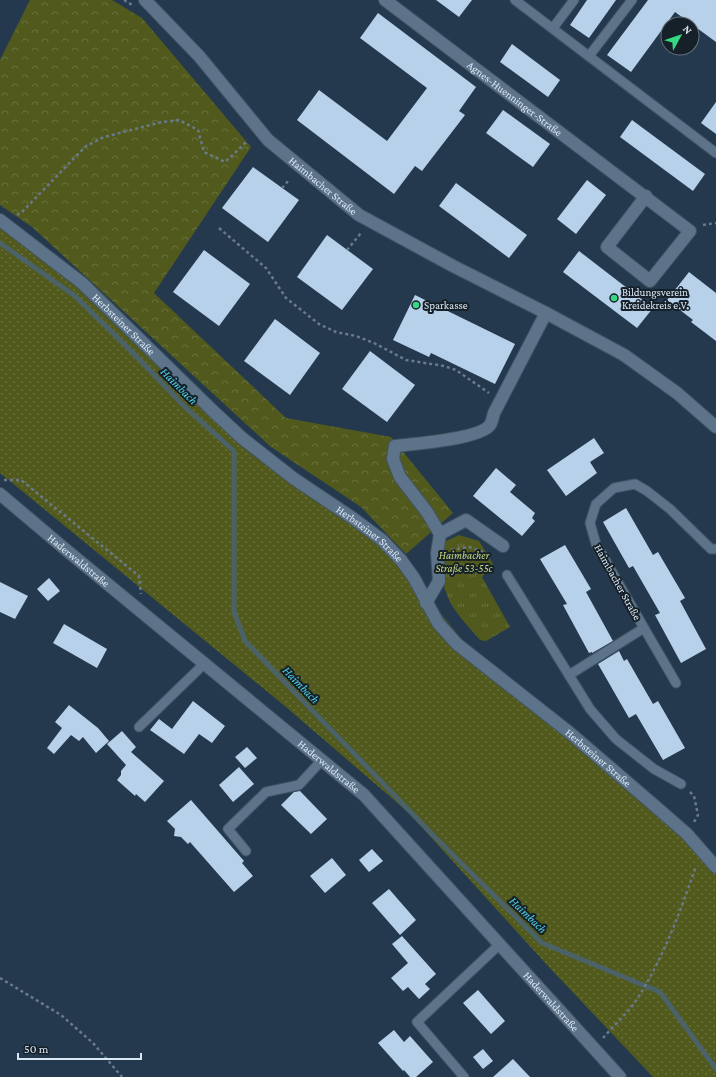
<svg xmlns="http://www.w3.org/2000/svg" width="716" height="1077" viewBox="0 0 716 1077" font-family="'Crimson Pro',serif">
<defs>
<pattern id="grass-dots" width="8" height="8" patternUnits="userSpaceOnUse"><rect width="8" height="8" fill="#515a1c"/><path d="M2 2h.1M6 6h.1" fill="none" stroke="#69723e" stroke-width="1.8" stroke-linecap="round"/></pattern>
<pattern id="forest-crowns" width="20" height="18" patternUnits="userSpaceOnUse"><rect width="20" height="18" fill="#515a1c"/><path d="M2 6a3 3 0 1 1 6 0M12 15a3 3 0 1 1 6 0" fill="none" stroke="#69723e"/></pattern>
<pattern id="park-tufts" width="24" height="20" patternUnits="userSpaceOnUse"><rect width="24" height="20" fill="#515a1c"/><path d="M3 7l-1-3M5 7V3M7 7l1-3M15 17l-1-3M17 17v-4M19 17l1-3" fill="none" stroke="#69723e"/></pattern>
</defs>
<rect width="100%" height="100%" fill="#24394d"/>
<!-- grass -->
<polygon fill="url(#grass-dots)" points="0,228 84,285 206,403 391,551 461,639 666,821 716,874 716,1077 653,1077 548,966 409,813 286,707 0,473"/>
<!-- forest -->
<polygon fill="url(#forest-crowns)" points="30,0 112,0 142,18 251,147 154,293 286,418 391,437 453,513 406,554 361,507 271,447 32,227 0,205 0,60"/>
<!-- park -->
<path fill="url(#park-tufts)" d="M459,535L479,541L493,564L482,577L510,627L486,641L480,640C470,628 452,610 447,595C440,579 441,560 442,543Z"/>
<g fill="none" stroke-linecap="round" stroke-linejoin="round">
<!-- stream -->
<polyline stroke="#4b6269" stroke-width="5" points="0,243 75,296 132,352 186,408 234,451 234,612 245,641 433,835 542,943 660,992 716,1069"/>
</g>
<!-- building -->
<g fill="#b7d1ea">
<polygon points="436,0 472,0 459,17"/>
<polygon points="587,0 616,0 589,38 570,25"/>
<polygon points="648,0 716,0 716,42 675,12 631,72 607,55"/>
<polygon points="378,13 476,87 459,111 465,115 422,171 415,166 394,194 297,120 319,90 387,141 427,88 360,38"/>
<polygon points="512,44 560,80 548,97 500,62"/>
<polygon points="716,102 716,134 701,123"/>
<polygon points="503,110 550,144 533,167 486,133"/>
<polygon points="632,120 705,174 693,191 620,137"/>
<polygon points="253,167 299,200 268,242 222,208"/>
<polygon points="587,180 606,195 576,234 557,219"/>
<polygon points="456,183 527,235 509,258 439,206"/>
<polygon points="327,235 373,269 342,310 297,277"/>
<polygon points="204,250 250,284 219,326 173,292"/>
<polygon points="579,251 653,308 637,328 563,272"/>
<polygon points="689,272 716,293 716,341 691,322 693,320 667,300"/>
<polygon points="415,295 515,344 495,384 431,353 429,357 393,340"/>
<polygon points="275,319 320,353 290,395 244,361"/>
<polygon points="370,351 415,385 387,422 342,389"/>
<polygon points="594,438 604,453 590,462 597,473 566,496 547,470"/>
<polygon points="496,468 516,485 510,492 535,513 532,518 535,521 522,536 473,496"/>
<polygon points="626,508 653,555 658,552 685,598 680,601 706,649 681,663 655,615 660,613 633,566 629,568 603,522"/>
<polygon points="565,545 591,589 586,592 613,641 592,653 592,652 589,653 563,605 567,604 540,559"/>
<polygon points="49,578 60,591 48,601 37,589"/>
<polygon points="0,582 28,596 15,619 0,612"/>
<polygon points="64,624 107,649 97,668 53,643"/>
<polygon points="619,651 624,661 627,659 653,704 658,701 685,748 663,760 636,714 629,718 598,664"/>
<polygon points="193,701 225,726 212,743 199,734 184,754 150,730 159,719 172,729"/>
<polygon points="69,705 98,728 109,741 96,753 83,737 79,741 71,735 54,754 47,748 62,728 55,722"/>
<polygon points="122,731 136,747 131,752 164,781 145,802 136,794 135,796 117,780 121,775 121,771 126,765 107,744"/>
<polygon points="247,747 257,758 245,768 235,757"/>
<polygon points="239,767 254,784 233,802 219,785"/>
<polygon points="300,791 327,819 311,834 281,805 294,792"/>
<polygon points="191,800 244,861 242,863 253,876 234,892 190,842 188,844 181,837 174,836 175,829 167,821"/>
<polygon points="372,849 383,861 369,872 359,860"/>
<polygon points="332,858 346,875 325,893 310,876"/>
<polygon points="389,889 416,920 400,935 372,903"/>
<polygon points="402,936 436,974 425,984 430,989 419,999 408,987 403,991 391,978 408,963 392,944"/>
<polygon points="478,990 505,1021 491,1034 463,1003"/>
<polygon points="394,1030 404,1042 410,1036 433,1062 416,1077 410,1077 404,1070 403,1071 378,1043"/>
<polygon points="483,1049 493,1061 483,1069 473,1057"/>
<polygon points="513,1059 530,1077 493,1077"/>
</g>
<g fill="none" stroke-linecap="round" stroke-linejoin="round">
<!-- lane casing -->
<g stroke="#415464" stroke-width="11">
<g id="lane">
<polyline points="515,0 716,153"/>
<polyline points="553,28 574,0"/>
<polyline points="589,56 632,0"/>
<polyline points="507,575 590,709 616,739 654,769 681,784"/>
<polyline points="644,628 676,683"/>
<polyline points="569,675 644,628 596,544 590,523 596,504 614,488 635,484 647,491 670,509 711,549 716,549"/>
<polyline points="139,727 205,663"/>
<polyline points="246,851 228,829 266,792 299,785 322,760"/>
<polyline points="464,1077 417,1022 500,944"/>
</g>
</g>
<!-- street casing -->
<g stroke="#415464" stroke-width="14">
<g id="street">
<path id="s1" d="M385,0L690,231L650,281L607,247L646,196"/>
<path id="s2" d="M0,220L82,283L212,410L242,438L293,478L354,519L382,540L401,560L414,578L438,623L457,644L570,733L655,806L687,834L716,867"/>
<path id="s3" d="M0,494L65,549L364,795L620,1077"/>
<polyline points="440,534 466,520 503,546"/>
<path d="M426,603L439,581L437,553L440,534L427,512L400,477L393,459L395,446C413,444 480,439 490,425C492,422 493,417 494,413L546,313"/>
</g>
</g>
<!-- secondary casing -->
<g stroke="#415464" stroke-width="14">
<g id="secondary">
<path id="s4" d="M145,0L199,56L268,140L359,215L453,266L546,313L624,355L677,393L716,427"/>
</g>
</g>
<!-- path -->
<g stroke="#687a8b" stroke-width="2.5" stroke-dasharray="3 3" stroke-linecap="butt">
<polyline points="124,0 132,5"/>
<polyline points="282,188 290,179"/>
<polyline points="17,215 22,212 86,146 104,137 162,122 179,120 198,130 204,152 225,162 238,150 248,140"/>
<polyline points="703,225 716,223"/>
<polyline points="219,228 266,268 286,298 319,324 336,332 356,336 374,343 406,360 444,366 456,370 489,393"/>
<polyline points="347,250 361,233"/>
<polyline points="4,480 21,480 139,576 141,594"/>
<polyline points="451,550 469,547 489,554"/>
<polyline points="690,792 694,796 698,815 694,822"/>
<polyline points="0,978 61,1015 93,1043 122,1077"/>
<path d="M603,1038C615,1024 630,1011 639,996C664,956 681,910 696,866"/>
</g>
<!-- lane -->
<use href="#lane" stroke="#5c7389" stroke-width="9"/>
<!-- street -->
<use href="#street" stroke="#5c7389" stroke-width="12"/>
<!-- secondary -->
<use href="#secondary" stroke="#5c7389" stroke-width="12"/>
</g>
<!-- markers -->
<g fill="#35d881" stroke="#162029" stroke-width="1.5">
<circle cx="614" cy="298" r="4"/>
<circle cx="416" cy="305" r="4"/>
</g>
<g text-anchor="middle" dominant-baseline="central" stroke-width="4" stroke-linejoin="round" paint-order="stroke">
<!-- street labels -->
<g font-size="11" fill="#dbe8f4" stroke="#162029">
<text stroke="none"><textPath href="#s1" startOffset="163">Agnes-Huenninger-Straße</textPath></text>
<text stroke="none"><textPath href="#s4" startOffset="258">Haimbacher Straße</textPath></text>
<text stroke="none"><textPath href="#s2" startOffset="162">Herbsteiner Straße</textPath></text>
<text stroke="none"><textPath href="#s2" startOffset="486">Herbsteiner Straße</textPath></text>
<text stroke="none"><textPath href="#s3" startOffset="103">Haderwaldstraße</textPath></text>
<text transform="translate(618 582) rotate(61)">Haimbacher Straße</text>
<text stroke="none"><textPath href="#s2" startOffset="810">Herbsteiner Straße</textPath></text>
<text stroke="none"><textPath href="#s3" startOffset="427">Haderwaldstraße</textPath></text>
<text stroke="none"><textPath href="#s3" startOffset="751">Haderwaldstraße</textPath></text>
</g>
<!-- poi labels -->
<g font-size="11" fill="#dbe8f4" stroke="#162029" text-anchor="start">
<text x="622" y="292">Bildungsverein<tspan x="622" dy="13">Kreidekreis e.V.</tspan></text>
<text x="424" y="305">Sparkasse</text>
</g>
<!-- park labels -->
<g font-size="11" font-style="italic" fill="#c8d97f" stroke="#162029">
<text x="464" y="555">Haimbacher<tspan x="464" dy="13">Straße 53-55c</tspan></text>
</g>
<!-- water labels -->
<g font-size="12" font-style="italic" fill="#50d3e6" stroke="#162029">
<text transform="translate(179 386) rotate(45)">Haimbach</text>
<text transform="translate(301 685) rotate(46)">Haimbach</text>
<text transform="translate(528 915) rotate(44)">Haimbach</text>
</g>
</g>
<!-- north arrow -->
<g transform="translate(680 36) rotate(50)"><circle r="19" fill="#162029" stroke="#65707a"/>
<path d="M0-3L7 15L0 10L-7 15Z" fill="#35d881"/>
<text y="-6" font-size="11" font-weight="bold" text-anchor="middle" fill="#dbe8f4">N</text>
</g>
<!-- scale -->
<path d="M18 1053v6h123v-6" fill="none" stroke="#dbe8f4" stroke-width="2"/>
<text x="24" y="1053" font-size="12" fill="#dbe8f4" stroke="#162029" stroke-width="3" paint-order="stroke">50 m</text>
</svg>
